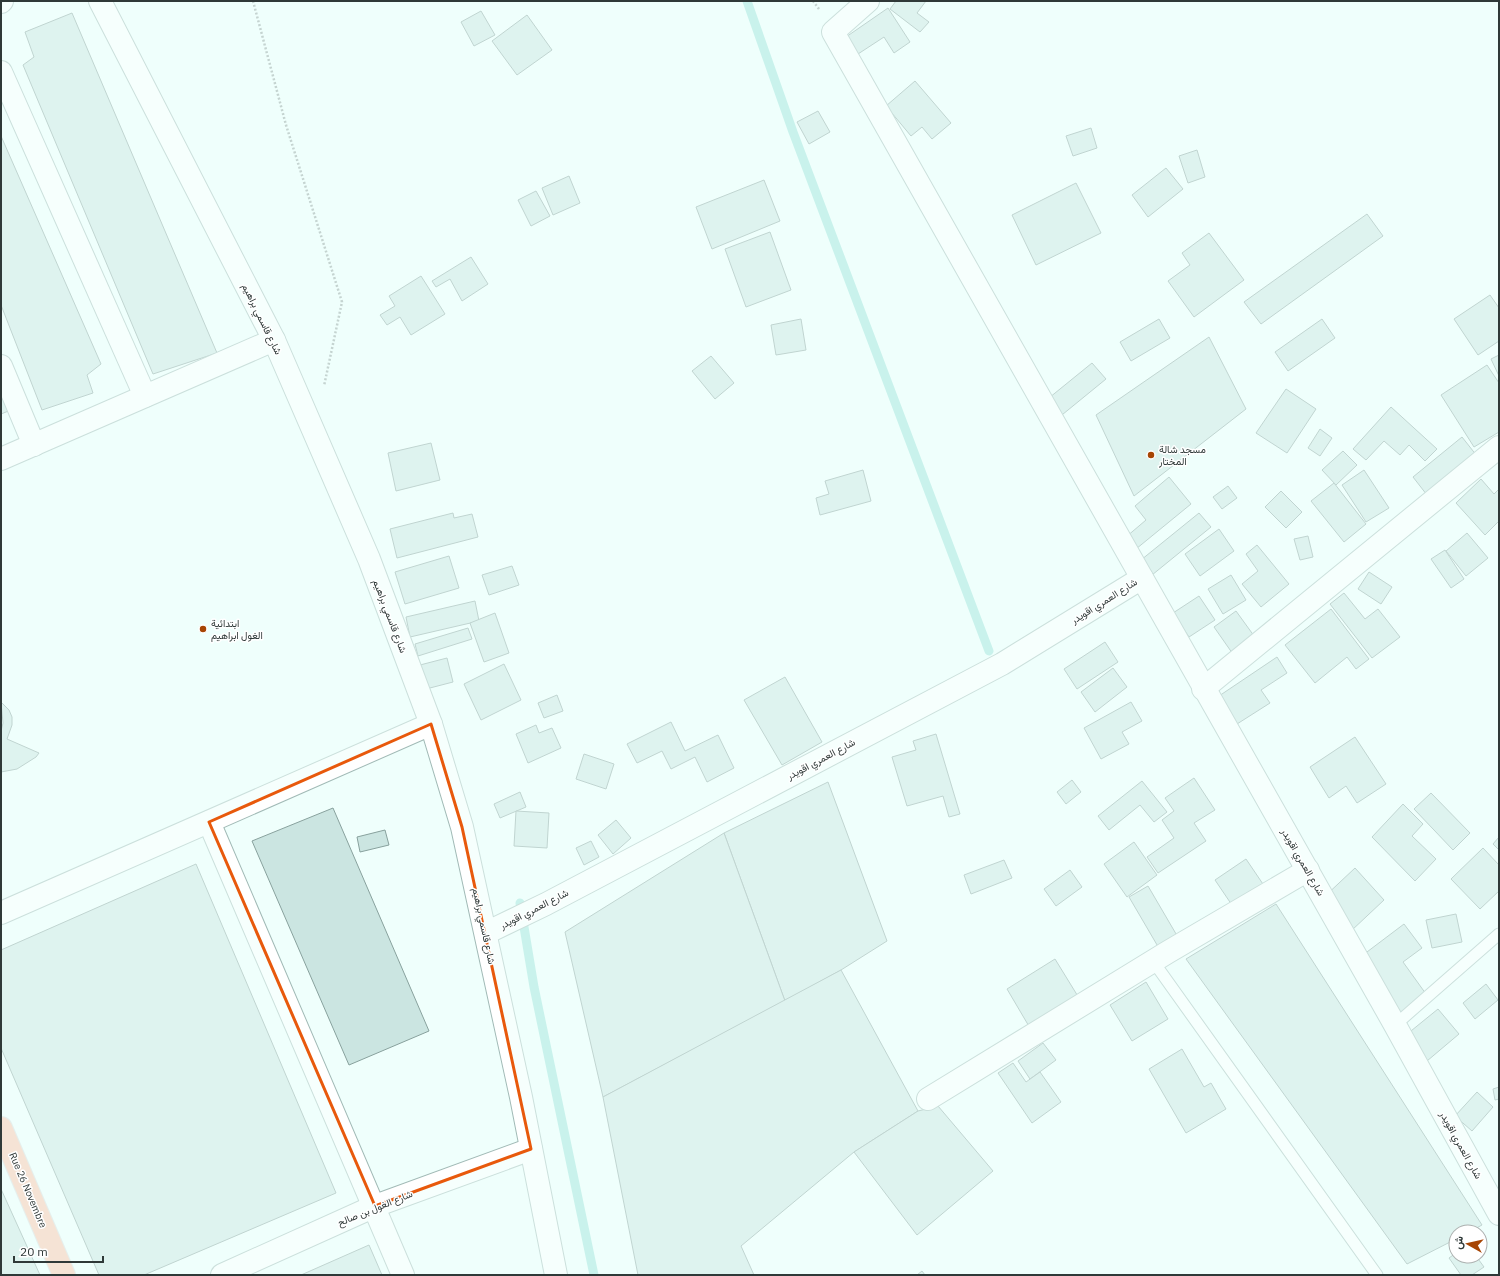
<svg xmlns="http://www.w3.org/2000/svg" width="1500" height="1276" viewBox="0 0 1500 1276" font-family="'IBM Plex Sans',Vazirmatn,sans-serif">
<rect width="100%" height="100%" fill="#effffc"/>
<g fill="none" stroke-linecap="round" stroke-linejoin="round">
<!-- stream -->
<g stroke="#9ce3da" stroke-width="9">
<polyline points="747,1 793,132 989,651"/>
<polyline points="520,903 534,987 594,1275"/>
</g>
</g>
<!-- building -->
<g fill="#cbe5e1" stroke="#88a19d">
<polygon points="896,1 926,1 917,13 929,22 920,32 890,9"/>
<polygon points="888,8 910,42 894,53 884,37 858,54 846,37"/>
<polygon points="481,11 495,35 474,46 461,22"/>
<polygon points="72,13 217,353 153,374 23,65 34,57 25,32"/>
<polygon points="527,15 552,50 517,75 492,41"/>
<polygon points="915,81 951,123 932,139 922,127 911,136 886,106"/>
<polygon points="818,111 830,132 809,144 797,122"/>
<polygon points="1091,128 1097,148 1073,156 1066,136"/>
<polygon points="1,136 101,364 87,375 93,393 42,410 1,305"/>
<polygon points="1197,150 1205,177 1188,183 1179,156"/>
<polygon points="1166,168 1183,189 1148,217 1132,195"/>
<polygon points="569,176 580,203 553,215 542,188"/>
<polygon points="764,180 780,221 712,249 696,207"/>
<polygon points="1076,183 1101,233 1036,265 1012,215"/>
<polygon points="536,191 550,216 531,226 518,200"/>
<polygon points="1367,214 1383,236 1261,324 1244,302"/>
<polygon points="770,232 791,290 746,307 725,249"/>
<polygon points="1209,233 1244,280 1194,317 1168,281 1190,265 1182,253"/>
<polygon points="471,257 488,284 462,301 450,279 436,287 432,281"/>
<polygon points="421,276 445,314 411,335 400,317 387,325 380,315 395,306 389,296"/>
<polygon points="1490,295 1499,308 1499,341 1478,355 1454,319"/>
<polygon points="801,319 806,350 776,355 771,325"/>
<polygon points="1159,319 1170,338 1131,361 1120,342"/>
<polygon points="1322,319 1335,338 1288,371 1275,352"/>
<polygon points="1209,337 1246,409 1134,496 1096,415"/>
<polygon points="1499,355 1499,376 1491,359"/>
<polygon points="711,356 734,383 715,399 692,371"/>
<polygon points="1092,363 1106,379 1057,419 1044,402"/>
<polygon points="1487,365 1499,383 1499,432 1474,447 1441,395"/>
<polygon points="1,389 11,410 1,414"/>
<polygon points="1286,389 1316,409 1287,453 1256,433"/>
<polygon points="1391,407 1437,449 1425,461 1409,445 1400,455 1384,441 1366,460 1353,449"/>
<polygon points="1320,429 1332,438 1320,456 1308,448"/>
<polygon points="1462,437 1477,456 1427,495 1413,477"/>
<polygon points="431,443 440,480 396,491 388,453"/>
<polygon points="1343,451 1357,465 1336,485 1322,470"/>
<polygon points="863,470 871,501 820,515 816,498 829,494 825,481"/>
<polygon points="1364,470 1389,508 1366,522 1342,485"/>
<polygon points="1169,477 1191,504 1136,549 1126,537 1146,520 1135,506"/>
<polygon points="1481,479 1494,494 1499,489 1499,521 1485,535 1456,503"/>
<polygon points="1334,483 1366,524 1344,542 1311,501"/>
<polygon points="1228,486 1237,498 1222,509 1213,497"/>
<polygon points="1281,491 1302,512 1286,528 1265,507"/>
<polygon points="453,513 454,518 472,514 478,537 397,558 390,529"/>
<polygon points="1199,513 1211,527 1152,575 1141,560"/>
<polygon points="1219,529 1234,551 1200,576 1185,554"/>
<polygon points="1467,533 1488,558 1466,576 1446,551"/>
<polygon points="1308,536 1313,557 1300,560 1294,539"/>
<polygon points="1257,545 1289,584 1261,607 1242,584 1258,571 1246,554"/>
<polygon points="1445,550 1464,579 1451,588 1431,559"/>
<polygon points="449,556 459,588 405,604 395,572"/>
<polygon points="512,566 519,585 489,595 482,575"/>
<polygon points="1369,572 1392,587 1381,604 1358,589"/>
<polygon points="1231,575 1246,600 1223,614 1208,589"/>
<polygon points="1344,593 1365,619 1378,609 1400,637 1372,658 1330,604"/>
<polygon points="1199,596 1215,620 1189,637 1173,613"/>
<polygon points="475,601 479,621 410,637 406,617"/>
<polygon points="1331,609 1369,659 1356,669 1347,657 1315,683 1285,645"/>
<polygon points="1236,611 1257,640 1235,657 1214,627"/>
<polygon points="495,613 509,653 484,662 470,623"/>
<polygon points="468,628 472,639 418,656 415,644"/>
<polygon points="1105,642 1118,662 1077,689 1064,669"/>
<polygon points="1277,657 1287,673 1261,690 1270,703 1237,724 1219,696"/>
<polygon points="447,658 453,682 426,689 420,665"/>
<polygon points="504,664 521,700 481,720 464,684"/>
<polygon points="1113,668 1127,687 1095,712 1081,692"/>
<polygon points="785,677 822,742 782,765 744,700"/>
<polygon points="557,695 563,711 544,718 538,703"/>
<polygon points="1,702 9,710 12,717 12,725 7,739 39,753 36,757 17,769 1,772 1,731 3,723"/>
<polygon points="1131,702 1142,721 1122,732 1129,744 1101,759 1084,728"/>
<polygon points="671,722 685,751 718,735 734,768 707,782 695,757 671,769 662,751 637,763 627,744"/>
<polygon points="536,725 539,733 552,728 561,748 528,763 516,734"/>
<polygon points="936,734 960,814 949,817 943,796 907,806 892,757 916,750 913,741"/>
<polygon points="1355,737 1386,784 1357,803 1346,786 1329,798 1310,767"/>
<polygon points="584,754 614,764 606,789 576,779"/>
<polygon points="1194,778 1215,810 1194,823 1206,841 1158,873 1147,857 1174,838 1162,820 1174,811 1165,798"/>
<polygon points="1072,780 1081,792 1066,804 1057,792"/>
<polygon points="1142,781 1167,812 1154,822 1140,805 1109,830 1098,816"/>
<polygon points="828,782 887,941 841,970 785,1001 724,833"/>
<polygon points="520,792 526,807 500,818 494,804"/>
<polygon points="1431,793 1470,833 1453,850 1414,809"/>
<polygon points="1403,804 1423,824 1412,836 1436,859 1415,881 1372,837"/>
<polygon points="333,808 429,1031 349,1065 252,841"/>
<polygon points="516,811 549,813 547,848 514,846"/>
<polygon points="616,820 631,838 613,854 598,835"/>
<polygon points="385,830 389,845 360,852 357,837"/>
<polygon points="724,833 785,1001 603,1097 565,932"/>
<polygon points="1499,837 1499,850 1493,844"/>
<polygon points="591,841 599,857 584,865 576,848"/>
<polygon points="1134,842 1157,875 1127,897 1104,864"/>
<polygon points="1483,848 1499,865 1499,891 1480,909 1451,879"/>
<polygon points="1246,859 1267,890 1236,911 1215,880"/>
<polygon points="1004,860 1012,878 971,894 964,875"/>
<polygon points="196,864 336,1193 144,1275 99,1275 1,1048 1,950"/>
<polygon points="1355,868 1384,900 1351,931 1322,899"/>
<polygon points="1070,870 1082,887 1056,906 1044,889"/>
<polygon points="1148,886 1179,939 1160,950 1129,897"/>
<polygon points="1276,904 1482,1225 1469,1232 1456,1232 1456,1239 1407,1264 1186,959"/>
<polygon points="1456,914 1462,942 1432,948 1426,920"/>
<polygon points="1404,924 1422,948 1403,962 1426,994 1399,1014 1359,958"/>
<polygon points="1055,959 1079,998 1030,1028 1007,989"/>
<polygon points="841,970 918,1111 854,1152 741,1246 754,1275 638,1275 603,1097"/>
<polygon points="1146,982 1168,1019 1132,1041 1110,1005"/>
<polygon points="1486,984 1498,1000 1475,1019 1463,1003"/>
<polygon points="1438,1009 1459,1034 1427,1061 1406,1035"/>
<polygon points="1043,1043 1056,1060 1030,1079 1018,1061"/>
<polygon points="1182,1049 1204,1087 1211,1083 1226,1109 1186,1133 1149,1069"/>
<polygon points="1013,1063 1026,1082 1040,1072 1061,1102 1032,1123 998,1073"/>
<polygon points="1499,1087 1499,1099 1495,1100 1493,1089"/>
<polygon points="1477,1092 1493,1107 1472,1131 1455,1116"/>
<polygon points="938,1106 993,1171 917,1235 854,1152 918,1111"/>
<polygon points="1,1189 40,1275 1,1275"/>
<polygon points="369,1245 382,1275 301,1275"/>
<polygon points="1456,1253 1456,1256 1476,1256 1484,1267 1472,1275 1461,1275 1449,1258"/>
<polygon points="922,1271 925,1275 917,1275"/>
</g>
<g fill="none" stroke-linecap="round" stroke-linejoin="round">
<!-- lane casing -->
<g stroke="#a1bab6" stroke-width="13">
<g id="lane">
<polyline points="1153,961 1377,1275"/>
<polyline points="1395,1025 1499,934"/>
</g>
</g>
<!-- street casing -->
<g stroke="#a1bab6" stroke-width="24">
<g id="street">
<polyline points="868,1 833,32 1142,578"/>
<polyline points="1,2 2,1"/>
<polyline points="1,72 145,396"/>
<polyline points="1,366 34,445"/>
<polyline points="1,459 274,340"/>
<polyline points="1203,689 1499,447"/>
<polyline points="209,822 403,1275"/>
<polyline points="1,913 431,724"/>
<polyline points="928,1099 1168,952 1308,870"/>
<polyline points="222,1275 375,1206 531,1149"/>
</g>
</g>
<!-- secondary casing -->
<g stroke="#a1bab6" stroke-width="24">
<g id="secondary">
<polyline points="100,1 274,340 369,559 431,724 462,827 521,1097 556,1275"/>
<polyline points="486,933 546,904 1002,664 1142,578 1395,1025 1499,1214"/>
</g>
</g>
<!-- primary casing -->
<g stroke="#dadbdb" stroke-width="24">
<polyline id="primary" points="1,1128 64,1275"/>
</g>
<!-- path -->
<g stroke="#93a09e" stroke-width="2.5" stroke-dasharray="2 2" stroke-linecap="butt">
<polyline points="253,1 286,125 342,302 324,386"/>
<polyline points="813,1 819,9"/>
</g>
<!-- lane -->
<use href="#lane" stroke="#fff" stroke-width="11"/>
<!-- street -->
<use href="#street" stroke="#fff" stroke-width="22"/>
<!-- secondary -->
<use href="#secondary" stroke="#fff" stroke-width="22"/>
<!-- primary -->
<use href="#primary" stroke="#fdc2a6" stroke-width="22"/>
</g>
<!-- marked area -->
<path d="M0 0H1500V1276H0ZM431,724L462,827L531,1149L375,1206L209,822Z" fill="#effffc" fill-opacity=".55" fill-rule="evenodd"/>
<path fill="none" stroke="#e8590c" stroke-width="3" stroke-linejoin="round" d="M431,724L462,827L531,1149L375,1206L209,822Z"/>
<!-- markers -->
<g fill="#a74504" stroke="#fff" stroke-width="1.5">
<circle cx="1151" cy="455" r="4"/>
<circle cx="203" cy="629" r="4"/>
</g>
<g text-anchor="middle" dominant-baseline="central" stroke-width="3" stroke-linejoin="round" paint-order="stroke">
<!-- street labels -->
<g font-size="10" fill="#2f3938" stroke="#fff">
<text transform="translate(262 319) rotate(64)">شارع قاسمي براهيم</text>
<text transform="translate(1104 601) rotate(-32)">شارع العمري اقويدر</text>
<text transform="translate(390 616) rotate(69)">شارع قاسمي براهيم</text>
<text transform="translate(821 759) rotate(-28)">شارع العمري اقويدر</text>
<text transform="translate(1303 862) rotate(60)">شارع العمري اقويدر</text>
<text transform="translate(534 909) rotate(-27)">شارع العمري اقويدر</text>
<text transform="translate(484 926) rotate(78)">شارع قاسمي براهيم</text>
<text transform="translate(1461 1145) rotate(61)">شارع العمري اقويدر</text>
<text transform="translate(28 1190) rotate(67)">Rue 26 Novembre</text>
<text transform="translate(375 1208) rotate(-22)">شارع الغول بن صالح</text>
</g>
<!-- poi labels -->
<g font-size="10" fill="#2f3938" stroke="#fff" text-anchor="start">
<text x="1159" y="449">مسجد شالة<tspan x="1159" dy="12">المختار</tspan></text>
<text x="211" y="623">ابتدائية<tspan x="211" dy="12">الغول ابراهيم</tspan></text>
</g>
</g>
<!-- border -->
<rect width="1500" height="1276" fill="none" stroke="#2f3938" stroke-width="4"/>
<!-- north arrow -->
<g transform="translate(1468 1244) rotate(278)"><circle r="19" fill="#ffffff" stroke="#acb0af"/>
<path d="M0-3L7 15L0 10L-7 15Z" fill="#a74504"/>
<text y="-6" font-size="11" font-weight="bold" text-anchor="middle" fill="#2f3938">ش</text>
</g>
<!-- scale -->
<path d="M14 1256v6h89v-6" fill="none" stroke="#2f3938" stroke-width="2"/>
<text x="20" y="1256" font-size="12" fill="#2f3938" stroke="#ffffff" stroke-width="3" paint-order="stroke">20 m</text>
</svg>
